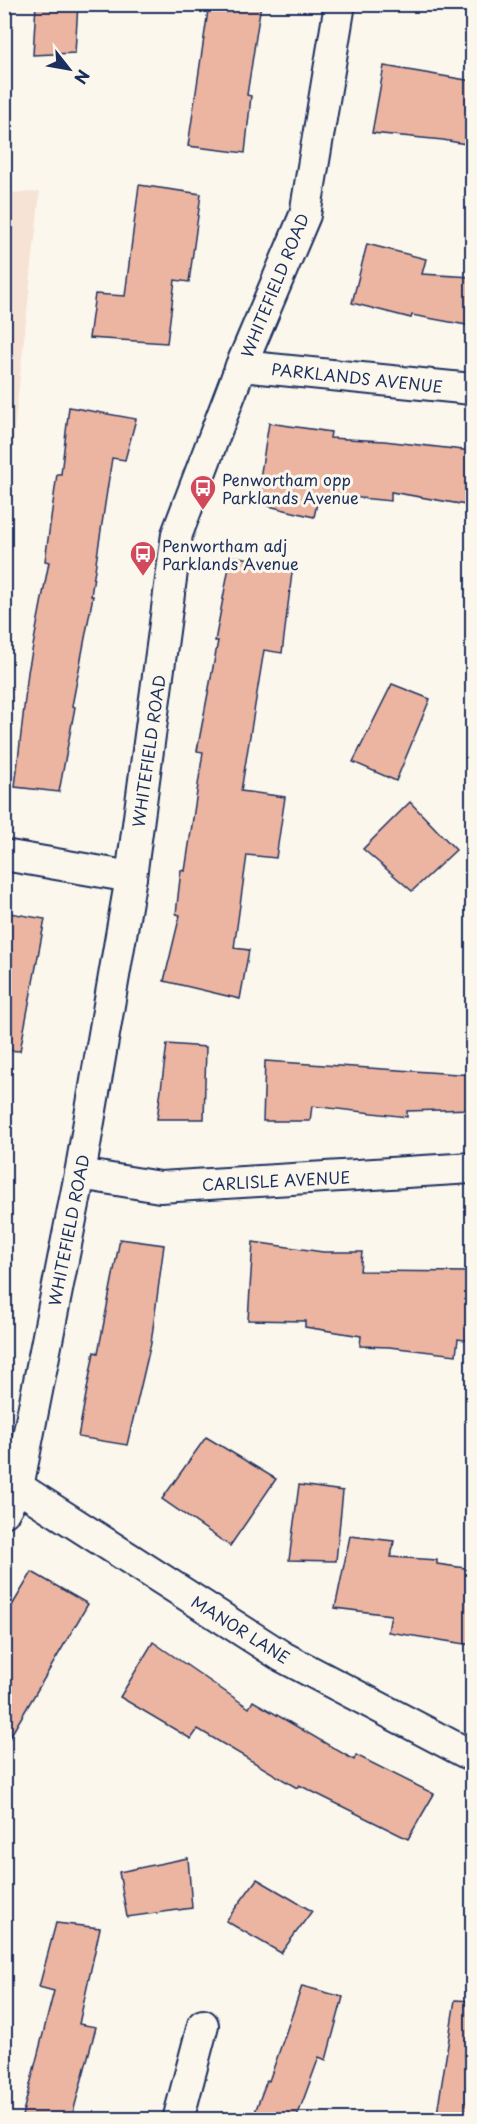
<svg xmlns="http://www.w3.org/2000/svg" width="477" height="2124" viewBox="0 0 477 2124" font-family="'Playpen Sans',sans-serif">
<rect width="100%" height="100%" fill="#fbf7ec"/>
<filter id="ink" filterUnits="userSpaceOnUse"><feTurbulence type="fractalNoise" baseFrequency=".0167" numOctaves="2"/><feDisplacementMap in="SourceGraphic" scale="12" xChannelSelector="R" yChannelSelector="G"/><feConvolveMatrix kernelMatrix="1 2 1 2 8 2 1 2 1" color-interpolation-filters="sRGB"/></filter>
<g filter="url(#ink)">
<!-- built -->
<polygon fill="#f6e3d6" points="40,192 5,515 5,193"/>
<!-- building -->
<g fill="#ecb5a1" stroke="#1b2f5e" stroke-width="1.5">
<polygon points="36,4 78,4 75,53 33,55"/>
<polygon points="209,4 261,4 247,95 251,96 245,153 188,146"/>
<polygon points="384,66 472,81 472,145 443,140 372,133"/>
<polygon points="139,185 201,194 189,282 175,280 167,343 89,338 95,294 125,296"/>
<polygon points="367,244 426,259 422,274 472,277 472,326 412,315 411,318 352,303"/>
<polygon points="69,407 136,419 125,460 112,458 91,596 93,596 72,706 75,707 59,792 15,787 28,672 49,562 45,561 57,474 61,474"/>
<polygon points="269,423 331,432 330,438 384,441 472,451 472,506 391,492 391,501 319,494 314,517 256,503"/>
<polygon points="231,556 293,565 282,653 264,650 241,791 285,797 276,858 247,855 234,948 249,950 240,999 164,981 180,915 176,914 181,870 185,871 203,752 197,751 218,641 215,641"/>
<polygon points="392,684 430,699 396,781 353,762"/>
<polygon points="410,802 456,850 412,891 363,849"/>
<polygon points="4,912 45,919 20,1051 4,1050"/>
<polygon points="167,1044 206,1047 204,1119 157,1119"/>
<polygon points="265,1061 472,1075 472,1109 407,1111 407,1117 312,1106 310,1121 263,1121"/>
<polygon points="120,1239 164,1245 151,1343 127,1445 78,1437 94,1352 98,1353"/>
<polygon points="253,1242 323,1252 362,1252 360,1271 472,1272 472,1341 458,1339 456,1355 389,1347 360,1346 361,1336 305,1327 305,1321 248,1320"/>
<polygon points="206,1437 276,1479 230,1546 162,1499"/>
<polygon points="299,1485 343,1491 336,1561 289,1560"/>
<polygon points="350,1536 394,1541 391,1557 437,1560 437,1564 472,1569 472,1645 388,1632 391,1615 335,1608"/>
<polygon points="32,1572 88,1604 4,1747 4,1619"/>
<polygon points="153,1642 249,1708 253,1701 354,1760 356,1755 434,1794 408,1839 299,1785 297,1788 198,1729 191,1739 120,1697"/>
<polygon points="188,1858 192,1908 127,1917 119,1872"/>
<polygon points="257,1879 312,1911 281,1953 226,1921"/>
<polygon points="56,1923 100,1928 79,2024 96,2027 71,2120 21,2120 54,1991 39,1987"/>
<polygon points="302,1986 343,1997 326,2060 319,2057 296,2120 252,2120 267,2080 269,2081"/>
<polygon points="455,2000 472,2001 472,2120 436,2120"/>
</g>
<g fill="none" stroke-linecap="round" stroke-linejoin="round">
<!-- street casing -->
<g stroke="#1b2f5e" stroke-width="34">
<g id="street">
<polyline points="241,366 472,389"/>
<polyline points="4,855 131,877"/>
<polyline points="80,1174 160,1187 472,1168"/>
<polyline points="18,1487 283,1657 472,1756"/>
<polyline points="4,1512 18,1487 80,1174 131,877 177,534 241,366 305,215 340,4"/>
<polyline points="178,2120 203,2025"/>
</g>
</g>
<!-- street -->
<use href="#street" stroke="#fbf7ec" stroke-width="30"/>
</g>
</g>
<!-- icons -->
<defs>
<g id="bus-pin" transform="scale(1.35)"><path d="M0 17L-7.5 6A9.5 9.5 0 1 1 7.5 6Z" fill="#d1495b" stroke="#fbf7ec"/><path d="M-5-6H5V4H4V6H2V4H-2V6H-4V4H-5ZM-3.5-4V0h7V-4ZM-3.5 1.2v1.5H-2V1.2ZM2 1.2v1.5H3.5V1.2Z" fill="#fff"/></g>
</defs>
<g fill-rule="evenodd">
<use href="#bus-pin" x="203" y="488"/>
<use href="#bus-pin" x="143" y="554"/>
</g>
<g text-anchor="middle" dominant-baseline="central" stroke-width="6" stroke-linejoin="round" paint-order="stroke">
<!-- street labels -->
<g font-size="16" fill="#1b2f5e" stroke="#fbf7ec">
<text transform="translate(274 285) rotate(-68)">WHITEFIELD ROAD</text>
<text transform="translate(357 377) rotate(6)">PARKLANDS AVENUE</text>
<text transform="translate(148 751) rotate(-82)">WHITEFIELD ROAD</text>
<text transform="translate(276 1180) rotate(-3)">CARLISLE AVENUE</text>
<text transform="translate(68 1230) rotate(-79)">WHITEFIELD ROAD</text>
<text transform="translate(241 1629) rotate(32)">MANOR LANE</text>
</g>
<!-- poi labels -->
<g font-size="16" fill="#1b2f5e" stroke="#fbf7ec" text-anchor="start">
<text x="222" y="479">Penwortham opp<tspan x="222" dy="18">Parklands Avenue</tspan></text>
<text x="162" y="545">Penwortham adj<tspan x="162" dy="18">Parklands Avenue</tspan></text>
</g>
</g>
<!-- margin -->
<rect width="477" height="2124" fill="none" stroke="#fbf7ec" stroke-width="24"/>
<rect x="12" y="12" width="453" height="2100" fill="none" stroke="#1b2f5e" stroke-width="2" filter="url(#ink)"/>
<!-- north arrow -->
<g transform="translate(69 69) rotate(121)" stroke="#fbf7ec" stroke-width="4.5" paint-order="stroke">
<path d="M0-4.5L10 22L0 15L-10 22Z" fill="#1b2f5e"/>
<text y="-9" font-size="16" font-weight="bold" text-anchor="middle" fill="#1b2f5e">N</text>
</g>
</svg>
